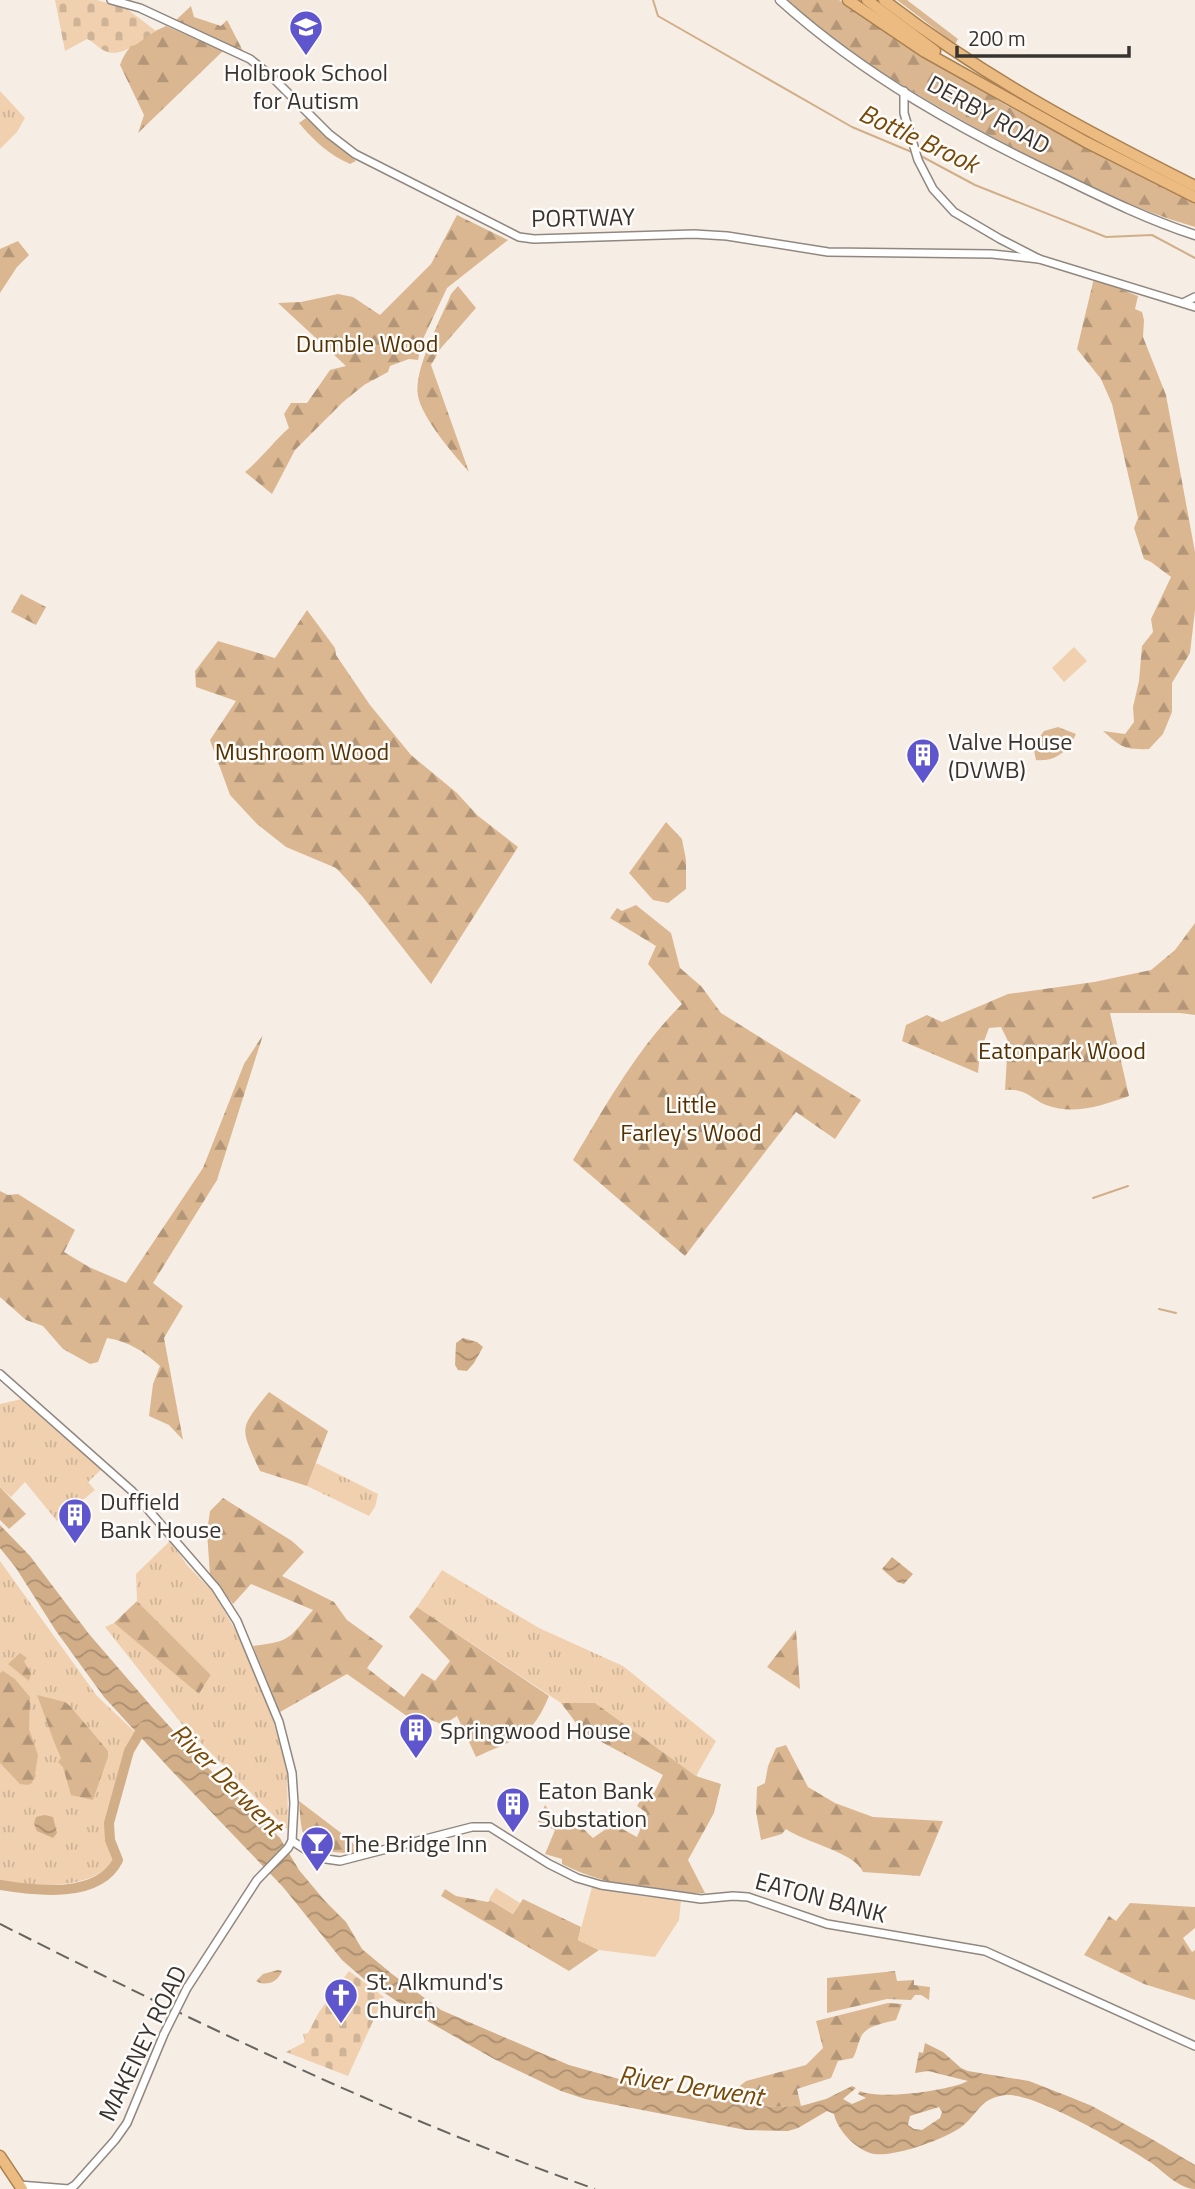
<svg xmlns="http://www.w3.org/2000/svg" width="1195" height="2189" viewBox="0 0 1195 2189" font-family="'Titillium Web',sans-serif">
<defs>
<pattern id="grass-tufts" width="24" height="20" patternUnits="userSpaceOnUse" patternTransform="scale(1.75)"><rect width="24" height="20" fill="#f0d0ae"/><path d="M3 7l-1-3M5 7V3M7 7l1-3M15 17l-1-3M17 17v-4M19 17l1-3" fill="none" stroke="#ceb396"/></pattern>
<pattern id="forest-firs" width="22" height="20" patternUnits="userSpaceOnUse" patternTransform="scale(1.75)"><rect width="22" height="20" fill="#dbb791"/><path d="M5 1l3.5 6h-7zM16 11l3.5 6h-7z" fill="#b29677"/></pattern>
<pattern id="cemetery-stones" width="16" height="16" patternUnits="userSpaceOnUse" patternTransform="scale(1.75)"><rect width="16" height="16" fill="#f0d0ae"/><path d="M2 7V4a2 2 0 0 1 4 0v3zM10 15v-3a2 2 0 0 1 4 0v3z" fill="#ceb396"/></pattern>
<pattern id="water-waves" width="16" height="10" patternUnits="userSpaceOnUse" patternTransform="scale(1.75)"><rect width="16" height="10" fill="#d1ae88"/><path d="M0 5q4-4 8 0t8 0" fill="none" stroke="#aa8e70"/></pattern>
</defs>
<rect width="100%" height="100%" fill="#f6eee5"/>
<!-- grass -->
<g fill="url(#grass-tufts)">
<polygon points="0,91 25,118 17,132 0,149"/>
<polygon points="22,1399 102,1469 88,1482 95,1490 57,1521 25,1482 11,1497 0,1487 0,1404"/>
<polygon points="316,1463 378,1494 375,1507 369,1516 307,1486"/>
<polygon points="170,1541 187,1565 214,1593 236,1631 259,1684 274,1723 287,1772 288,1830 181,1723 105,1627 114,1623 200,1693 211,1675 137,1601 136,1574"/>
<path d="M0,1561L97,1696L135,1732C129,1748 124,1764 119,1780C117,1785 113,1790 112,1795C107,1817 104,1841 114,1862C89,1890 34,1887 0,1883Z"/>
<polygon points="442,1570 539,1628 623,1666 716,1741 696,1776 595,1703 561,1703 417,1607"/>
</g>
<!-- forest -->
<g fill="url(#forest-firs)">
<path d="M788,0H839L1007,106L1195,202V227C1130,208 1069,178 1010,146C932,105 854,60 788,0Z"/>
<polygon points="897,0 907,0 958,39 955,44"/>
<polygon points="191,6 194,17 221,26 227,20 243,51 175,21"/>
<path d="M166,26L223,51L138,133L144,115L120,65C128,42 145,36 166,26Z"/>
<path d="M306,118L356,161L350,164C329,155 313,140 299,123Z"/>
<path d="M457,215L508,240L447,288L423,339L418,360L409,359L390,366L388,372L364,385L343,402L295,450L272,494L245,472C261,459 273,442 289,428L284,414L291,403H307L330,370L346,366L278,303L301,302L338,294L353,297L380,315L431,264Z"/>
<polygon points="18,241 29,255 17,267 0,293 0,249"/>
<path d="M1094,278L1138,296L1135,309L1142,312L1144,320L1143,337L1166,395L1195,552V610L1190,653L1172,683V712L1163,734L1149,749C1124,750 1121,747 1103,731L1125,734L1134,722L1133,707L1139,681L1142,646L1153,632L1151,619L1171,577L1151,562L1144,559L1134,528L1138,518L1112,404L1101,379L1077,349Z"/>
<path d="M458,286L476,308L441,348L431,365L469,472C454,455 422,418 418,396C413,370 441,319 451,294Z"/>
<polygon points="21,594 46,607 36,625 11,612"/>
<polygon points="307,610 335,648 336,655 370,705 411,755 457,793 477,815 518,847 431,984 362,896 336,868 286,847 257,824 230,795 210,740 236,701 196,687 195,671 218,641 275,658"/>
<path d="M1058,727L1076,734C1068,751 1056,762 1036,760L1033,746L1044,731Z"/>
<polygon points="666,822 682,839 686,860 686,889 668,903 653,900 629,873"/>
<path d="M636,905L671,933L680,968L701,986L721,1013L861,1100L835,1139L796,1112L685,1256L573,1160C606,1105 636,1050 682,1004L648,964L656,946L610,918L617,908L622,911Z"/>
<path d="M1195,923V1015L1180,1013H1110L1129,1096C1103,1105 1074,1116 1046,1105C1030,1098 1026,1088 1005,1090L1008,1041L1001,1027L989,1028L980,1052L978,1073L902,1041L906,1025L927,1015L942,1022L1008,994L1094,982L1151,970L1175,950Z"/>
<path d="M263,1035L217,1180L153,1283L183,1306L164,1338L183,1440L169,1425L149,1416L153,1384L160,1366C145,1352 128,1341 107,1338L98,1362L90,1364L63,1349L43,1326L26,1320L0,1297V1191L8,1195L18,1194L75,1230L64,1252L89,1267L126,1283L203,1168L244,1064Z"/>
<path d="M269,1392L328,1431L307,1486L260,1471C240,1427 238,1430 269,1392Z"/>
<polygon points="0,1487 26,1514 9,1529 0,1520"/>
<path d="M223,1498L292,1541L304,1552L282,1576L334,1602L347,1620L383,1646L367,1668L404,1697L422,1673L435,1681L450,1661L409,1617L417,1607L549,1696C532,1738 515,1739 476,1757L457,1716L443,1725L418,1714L411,1719L347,1674L280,1712L253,1646C292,1641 288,1639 313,1610L251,1584L233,1604L210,1575L207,1532L210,1511Z"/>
<polygon points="137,1601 211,1675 199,1694 114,1623"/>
<polygon points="796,1630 800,1689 767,1667"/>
<polygon points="20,1653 27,1658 24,1661 31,1674 29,1681 8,1664"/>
<polygon points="3,1671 15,1679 30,1697 29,1729 38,1755 35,1774 32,1783 28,1785 20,1784 0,1763 0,1673"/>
<path d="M37,1695L65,1702L70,1706L108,1751V1757L93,1800L71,1795L63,1767L58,1762L61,1758C51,1736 46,1718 37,1695Z"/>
<path d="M561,1703H595L696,1776L721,1784L714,1813L688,1860L705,1893C660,1896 602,1884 562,1864V1859L545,1854L555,1830L538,1822L545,1805L558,1822L572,1818L593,1838L613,1824L637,1837L647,1813L637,1806L645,1792L654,1793L663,1775L583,1732Z"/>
<path d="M786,1745L808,1787L835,1803L873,1817L943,1821L920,1876L863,1872C856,1853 804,1842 786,1829L782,1834L761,1840L756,1812L757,1787L765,1783L768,1766L776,1748Z"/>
<path d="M299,1801L349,1839L361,1852C341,1854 309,1854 302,1830C300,1821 300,1811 299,1801Z"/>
<polygon points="445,1889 456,1896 488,1902 490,1900 513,1914 523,1899 581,1927 578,1940 599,1950 569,1971 441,1896"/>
<polygon points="1130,1903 1195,1907 1195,1928 1183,1938 1192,1952 1195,1950 1195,2000 1144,1984 1084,1955 1109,1916 1116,1921"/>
<path d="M278,1970L282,1971C278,1982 266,1987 256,1981L263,1974Z"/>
<polygon points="895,1971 897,1981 914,1980 914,1985 930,1987 929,2000 921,1995 915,1995 911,2000 887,1999 827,2013 827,1978"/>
<path d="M888,2003L902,2004L896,2020C886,2023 868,2025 862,2035C858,2042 857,2051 853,2058L838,2061L831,2078L797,2089L801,2106L771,2107L723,2100L724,2092L736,2089L746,2081L806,2065L823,2048L816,2021Z"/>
</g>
<!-- cemetery -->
<g fill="url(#cemetery-stones)">
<path d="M55,0H97L127,9L156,31C143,39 121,59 105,51C98,48 94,42 87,39L65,51Z"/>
<polygon points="349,1971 384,1997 348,2076 286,2052 305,2042 303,2034 308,2033 319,2012"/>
</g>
<!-- garden -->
<g fill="#f0d0ae">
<polygon points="1074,647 1087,661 1064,682 1052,668"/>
<polygon points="592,1887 641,1896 681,1900 679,1920 655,1957 599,1950 578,1940"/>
<polygon points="496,1888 520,1903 513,1914 489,1899"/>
</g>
<!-- water -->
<g fill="url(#water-waves)" fill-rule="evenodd">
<polygon points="463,1338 477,1342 483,1347 474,1363 467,1371 458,1370 455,1365 456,1343"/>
<path d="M0,1525L30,1556L89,1634L152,1707L200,1760L280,1838L299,1870L325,1901L346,1922L362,1949L392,1974L441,2010L569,2065L644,2086L693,2095L771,2107L801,2106L826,2099L852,2086L856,2088L843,2099L852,2104L866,2098L858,2094L860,2091C879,2100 948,2091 968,2081L928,2071L915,2073L919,2052L923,2053L925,2043L943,2052L961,2068L968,2071L1029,2081L1070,2097L1092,2106L1150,2138L1195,2165V2189C1179,2189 1163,2171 1150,2162C1124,2145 1034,2092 1006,2095C979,2098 978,2115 960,2128C942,2140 895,2157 874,2154C857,2151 837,2130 834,2114L827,2111L798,2128L788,2131L746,2130L585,2099L561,2091L494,2059L422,2018L365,1980L342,1960L283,1887L169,1768L104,1697L56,1631L16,1568L0,1548ZM939,2107L942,2112L940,2118L922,2130L914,2129L908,2125L910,2116Z"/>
<polygon points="892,1557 913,1574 904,1584 897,1582 882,1569"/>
<polygon points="44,1815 53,1817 57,1833 53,1838 37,1831 34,1824 36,1817"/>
</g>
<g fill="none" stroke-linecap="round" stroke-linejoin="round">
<!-- stream -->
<g stroke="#d1ae88" stroke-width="2">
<polyline points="653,0 658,16 852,127 914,153"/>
<polyline points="919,155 975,185 1106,237 1152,235 1195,258"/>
<polyline points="1093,1198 1128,1186"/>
<polyline points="1159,1309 1176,1313"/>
</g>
<!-- river -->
<path stroke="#d1ae88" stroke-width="10" d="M0,1885C36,1891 99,1899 118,1860L110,1840L109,1823L129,1751L143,1727"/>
<!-- tertiary casing -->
<g stroke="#908880" stroke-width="10">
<g id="tertiary">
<polyline points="111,0 140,8 250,59 271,76 329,134 355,154 519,237 534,239 694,234 727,236 828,252 992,254 1039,259"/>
<polyline points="904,91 904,113 918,160 933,189 954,212 1000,239 1039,259 1195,307"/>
<polyline points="1185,302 1195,297"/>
<polyline points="0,1374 132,1491 216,1588 237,1621 279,1722 292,1773 294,1803 292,1841 288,1848 257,1880 187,1988"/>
<polyline points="292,1841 319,1858 340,1861 472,1827 490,1827 549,1864 577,1878 601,1885 701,1899 733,1896 748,1897 827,1924 985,1951 1195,2046"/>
<polyline points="19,2185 69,2189 75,2185 115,2140 127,2123 164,2034"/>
</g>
</g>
<!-- secondary casing -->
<g stroke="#908880" stroke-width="11">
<path id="secondary" d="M780,0C863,75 963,131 1063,178C1106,199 1149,220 1195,235"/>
</g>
<!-- trunk casing -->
<g stroke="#aa8151" stroke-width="13">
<g id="trunk">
<polyline points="848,0 925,52 1086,142 1195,197"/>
<polyline points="867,0 935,51"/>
<path d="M884,0C982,76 1084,130 1195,186"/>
<polyline points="0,2156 22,2189"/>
</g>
</g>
<!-- tertiary -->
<use href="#tertiary" stroke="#fff" stroke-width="7"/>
<!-- secondary -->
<use href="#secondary" stroke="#fff" stroke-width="8"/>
<!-- trunk -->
<use href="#trunk" stroke="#ecbb82" stroke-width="10"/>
<!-- rail -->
<path stroke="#67635e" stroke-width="2" stroke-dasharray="14 7" stroke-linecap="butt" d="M0,1924C194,2022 389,2116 595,2189"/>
<!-- tertiary-bridge casing -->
<g stroke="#908880" stroke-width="10" stroke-linecap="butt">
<polyline id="tertiary-bridge" points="164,2034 187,1988"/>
</g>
<!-- tertiary-bridge -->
<use href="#tertiary-bridge" stroke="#fff" stroke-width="7"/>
</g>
<!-- icons -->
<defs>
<g id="school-pin" transform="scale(1.75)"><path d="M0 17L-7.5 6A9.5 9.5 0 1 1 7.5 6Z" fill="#5f56ce" stroke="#fefcfa"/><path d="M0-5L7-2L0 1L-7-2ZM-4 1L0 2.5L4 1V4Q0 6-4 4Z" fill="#fff"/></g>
<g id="building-pin" transform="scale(1.75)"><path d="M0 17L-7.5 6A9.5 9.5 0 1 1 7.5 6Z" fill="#5f56ce" stroke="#fefcfa"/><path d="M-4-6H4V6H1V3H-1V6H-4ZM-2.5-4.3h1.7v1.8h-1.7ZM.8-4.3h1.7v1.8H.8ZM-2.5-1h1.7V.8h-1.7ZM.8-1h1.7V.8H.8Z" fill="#fff"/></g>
<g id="bar-pin" transform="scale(1.75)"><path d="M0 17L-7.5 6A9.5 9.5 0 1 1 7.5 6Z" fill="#5f56ce" stroke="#fefcfa"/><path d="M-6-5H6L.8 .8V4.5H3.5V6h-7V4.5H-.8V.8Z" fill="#fff"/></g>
<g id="church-pin" transform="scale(1.75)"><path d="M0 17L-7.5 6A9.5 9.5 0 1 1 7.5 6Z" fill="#5f56ce" stroke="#fefcfa"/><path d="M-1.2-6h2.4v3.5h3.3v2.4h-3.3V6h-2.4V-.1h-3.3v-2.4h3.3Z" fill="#fff"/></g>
</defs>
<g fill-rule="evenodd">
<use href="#school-pin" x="306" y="27"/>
<use href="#building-pin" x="923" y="755"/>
<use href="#building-pin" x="75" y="1515"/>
<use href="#building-pin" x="416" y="1730"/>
<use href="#building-pin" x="513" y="1804"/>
<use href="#bar-pin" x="317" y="1843"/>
<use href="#church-pin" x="341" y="1995"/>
</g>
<g text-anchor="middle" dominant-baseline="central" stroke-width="5" stroke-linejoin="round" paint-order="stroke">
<!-- poi labels -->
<g font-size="24" fill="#373430" stroke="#fefcfa" text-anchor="start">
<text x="306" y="72" text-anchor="middle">Holbrook School<tspan x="306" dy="28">for Autism</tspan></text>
<text x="948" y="741">Valve House<tspan x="948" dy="28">(DVWB)</tspan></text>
<text x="100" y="1501">Duffield<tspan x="100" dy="28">Bank House</tspan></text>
<text x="440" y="1730">Springwood House</text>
<text x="538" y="1790">Eaton Bank<tspan x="538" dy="28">Substation</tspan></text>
<text x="342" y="1843">The Bridge Inn</text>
<text x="366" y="1981">St. Alkmund's<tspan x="366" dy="28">Church</tspan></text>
</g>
<!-- street labels -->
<g font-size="24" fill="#373430" stroke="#fefcfa">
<text transform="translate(989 114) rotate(29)">DERBY ROAD</text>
<text transform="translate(583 217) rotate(-1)">PORTWAY</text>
<text transform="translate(821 1897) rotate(15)">EATON BANK</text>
<text transform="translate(142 2043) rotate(-64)">MAKENEY ROAD</text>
</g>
<!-- park labels -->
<g font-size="24" fill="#533100" stroke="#fefcfa">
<text x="367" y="343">Dumble Wood</text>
<text x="302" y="751">Mushroom Wood</text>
<text x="1062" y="1050">Eatonpark Wood</text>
<text x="691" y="1104">Little<tspan x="691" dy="28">Farley's Wood</tspan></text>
</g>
<!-- water labels -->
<g font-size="26" font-style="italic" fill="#784a08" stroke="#fefcfa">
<text transform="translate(919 138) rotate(25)">Bottle Brook</text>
<text transform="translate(227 1779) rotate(45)">River Derwent</text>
<text transform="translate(691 2085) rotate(9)">River Derwent</text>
</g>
</g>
<!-- scale -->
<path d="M957 46v10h172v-10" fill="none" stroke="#373430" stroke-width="3.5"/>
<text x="968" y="46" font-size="21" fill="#373430" stroke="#fefcfa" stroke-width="5" paint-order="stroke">200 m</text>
</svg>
